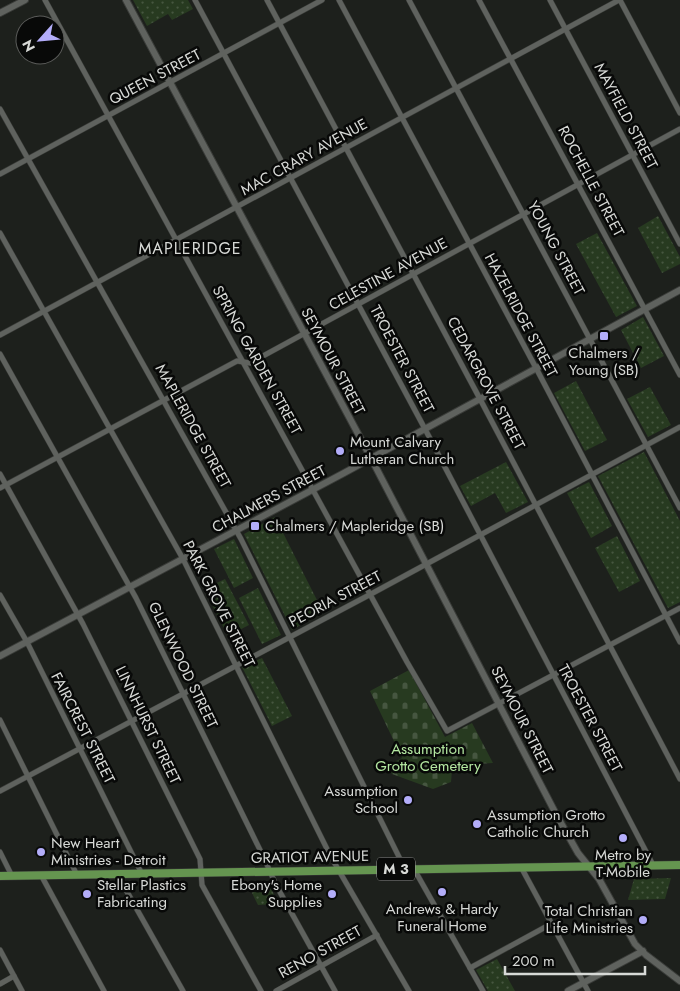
<svg xmlns="http://www.w3.org/2000/svg" width="680" height="991" viewBox="0 0 680 991" font-family="Jost,sans-serif">
<defs>
<pattern id="grass-dots" width="8" height="8" patternUnits="userSpaceOnUse" patternTransform="scale(1.25)"><rect width="8" height="8" fill="#273a20"/><path d="M2 2h.1M6 6h.1" fill="none" stroke="#465640" stroke-width="1.8" stroke-linecap="round"/></pattern>
<pattern id="cemetery-stones" width="16" height="16" patternUnits="userSpaceOnUse" patternTransform="scale(1.25)"><rect width="16" height="16" fill="#273a20"/><path d="M2 7V4a2 2 0 0 1 4 0v3zM10 15v-3a2 2 0 0 1 4 0v3z" fill="#465640"/></pattern>
</defs>
<rect width="100%" height="100%" fill="#1d201c"/>
<!-- grass -->
<g fill="url(#grass-dots)">
<polygon points="133,0 188,0 193,9 172,20 168,14 147,26"/>
<polygon points="658,216 680,257 680,264 662,273 638,228"/>
<polygon points="597,233 637,306 616,317 576,244"/>
<polygon points="643,317 664,356 641,368 621,330"/>
<polygon points="576,381 607,440 585,451 554,393"/>
<polygon points="650,387 671,425 648,437 627,399"/>
<polygon points="644,452 680,521 680,602 668,608 598,476"/>
<polygon points="506,462 528,502 506,513 495,493 471,506 460,486"/>
<polygon points="589,482 612,526 591,538 567,493"/>
<polygon points="275,517 323,612 292,630 244,534"/>
<polygon points="617,536 640,581 619,592 595,548"/>
<polygon points="234,539 253,578 234,588 214,549"/>
<polygon points="225,579 249,625 228,636 204,589"/>
<polygon points="258,588 281,635 262,644 239,598"/>
<polygon points="262,658 292,716 272,726 242,667"/>
<polygon points="671,878 665,899 628,900 634,879"/>
<polygon points="248,885 269,885 279,904 258,905"/>
<polygon points="497,959 515,991 488,991 476,970"/>
</g>
<!-- cemetery -->
<polygon fill="url(#cemetery-stones)" points="409,670 445,737 472,723 493,763 460,765 460,768 452,770 451,782 433,789 392,774 388,765 402,758 370,691"/>
<g fill="none" stroke-linecap="round" stroke-linejoin="round">
<!-- minor casing -->
<g stroke="#3a3c39" stroke-width="6">
<g id="minor">
<polyline points="45,0 407,662 447,731 680,608"/>
<polyline points="195,0 425,429 653,865"/>
<polyline points="267,0 480,399 680,779"/>
<polyline points="339,0 536,368 680,642"/>
<polyline points="409,0 680,508"/>
<polyline points="479,0 680,375"/>
<polyline points="550,0 680,244"/>
<polyline points="620,0 680,113"/>
<polyline points="0,109 241,539 405,869"/>
<polyline points="0,174 322,0"/>
<polyline points="0,233 183,559 331,857 409,991"/>
<polyline points="0,335 619,0"/>
<polyline points="0,354 136,598 264,858 276,885 335,991"/>
<polyline points="0,474 83,624 195,849 200,859 202,885 261,991"/>
<polyline points="0,488 237,361 250,363 680,129"/>
<polyline points="0,595 27,642 142,874"/>
<polyline points="0,720 77,875"/>
<polyline points="0,791 371,594 680,427"/>
<polyline points="0,852 12,876"/>
<polyline points="521,867 588,991"/>
<polyline points="414,869 483,991"/>
<polyline points="117,874 183,991"/>
<polyline points="41,875 104,991"/>
<polyline points="0,950 22,991"/>
<polyline points="470,968 551,924"/>
<polyline points="0,984 14,976"/>
<polyline points="276,991 377,935"/>
</g>
</g>
<!-- tertiary casing -->
<g stroke="#3a3c39" stroke-width="8">
<g id="tertiary">
<polyline points="126,0 371,458 557,816 578,853 599,879 635,944 646,955 680,981"/>
<polyline points="0,13 25,0"/>
<polyline points="0,656 344,473 680,290"/>
<polyline points="568,991 643,951"/>
</g>
</g>
<!-- primary casing -->
<g stroke="#3a3c39" stroke-width="9">
<polyline id="primary" points="0,876 680,865"/>
</g>
<!-- minor -->
<use href="#minor" stroke="#5f625e" stroke-width="5"/>
<!-- tertiary -->
<use href="#tertiary" stroke="#5f625e" stroke-width="6"/>
<!-- primary -->
<use href="#primary" stroke="#659550" stroke-width="8"/>
</g>
<!-- markers -->
<g fill="#b3adf9" stroke="#080908" stroke-width="2">
<rect x="599" y="331" width="10" height="10" rx="2.5"/>
<circle cx="340" cy="451" r="5"/>
<rect x="250" y="521" width="10" height="10" rx="2.5"/>
<circle cx="408" cy="800" r="5"/>
<circle cx="477" cy="824" r="5"/>
<circle cx="623" cy="838" r="5"/>
<circle cx="41" cy="852" r="5"/>
<circle cx="442" cy="892" r="5"/>
<circle cx="87" cy="894" r="5"/>
<circle cx="332" cy="894" r="5"/>
<circle cx="643" cy="920" r="5"/>
</g>
<g text-anchor="middle" dominant-baseline="central" stroke-width="5" stroke-linejoin="round" paint-order="stroke">
<!-- shield labels -->
<rect fill="#080908" stroke="#999b98" stroke-width="1" x="377" y="857.5" width="38" height="23" rx="4"/>
<g font-size="14" font-weight="bold" fill="#d7d9d6">
<text x="396" y="869">M 3</text>
</g>
<!-- street labels -->
<g font-size="15" fill="#d7d9d6" stroke="#080908">
<text transform="translate(155 77) rotate(-28)">QUEEN STREET</text>
<text transform="translate(626 116) rotate(62)">MAYFIELD STREET</text>
<text transform="translate(304 157) rotate(-29)">MAC CRARY AVENUE</text>
<text transform="translate(591 181) rotate(62)">ROCHELLE STREET</text>
<text transform="translate(556 248) rotate(62)">YOUNG STREET</text>
<text transform="translate(388 274) rotate(-29)">CELESTINE AVENUE</text>
<text transform="translate(521 315) rotate(62)">HAZELRIDGE STREET</text>
<text transform="translate(402 359) rotate(62)">TROESTER STREET</text>
<text transform="translate(257 360) rotate(61)">SPRING GARDEN STREET</text>
<text transform="translate(333 361) rotate(62)">SEYMOUR STREET</text>
<text transform="translate(486 383) rotate(62)">CEDARGROVE STREET</text>
<text transform="translate(193 426) rotate(61)">MAPLERIDGE STREET</text>
<text transform="translate(269 499) rotate(-28)">CHALMERS STREET</text>
<text transform="translate(335 599) rotate(-28)">PEORIA STREET</text>
<text transform="translate(219 604) rotate(63)">PARK GROVE STREET</text>
<text transform="translate(183 665) rotate(64)">GLENWOOD STREET</text>
<text transform="translate(590 718) rotate(62)">TROESTER STREET</text>
<text transform="translate(522 720) rotate(63)">SEYMOUR STREET</text>
<text transform="translate(148 725) rotate(64)">LINNHURST STREET</text>
<text transform="translate(83 728) rotate(63)">FAIRCREST STREET</text>
<text transform="translate(310 857) rotate(-1)">GRATIOT AVENUE</text>
<text transform="translate(320 952) rotate(-29)">RENO STREET</text>
</g>
<!-- poi labels -->
<g font-size="15" fill="#d7d9d6" stroke="#080908" text-anchor="start">
<text x="604" y="353" text-anchor="middle">Chalmers /<tspan x="604" dy="17">Young (SB)</tspan></text>
<text x="350" y="442">Mount Calvary<tspan x="350" dy="17">Lutheran Church</tspan></text>
<text x="265" y="526">Chalmers / Mapleridge (SB)</text>
<text x="398" y="791" text-anchor="end">Assumption<tspan x="398" dy="17">School</tspan></text>
<text x="487" y="815">Assumption Grotto<tspan x="487" dy="17">Catholic Church</tspan></text>
<text x="51" y="843">New Heart<tspan x="51" dy="17">Ministries - Detroit</tspan></text>
<text x="623" y="855" text-anchor="middle">Metro by<tspan x="623" dy="17">T-Mobile</tspan></text>
<text x="97" y="885">Stellar Plastics<tspan x="97" dy="17">Fabricating</tspan></text>
<text x="322" y="885" text-anchor="end">Ebony's Home<tspan x="322" dy="17">Supplies</tspan></text>
<text x="442" y="909" text-anchor="middle">Andrews &amp; Hardy<tspan x="442" dy="17">Funeral Home</tspan></text>
<text x="633" y="911" text-anchor="end">Total Christian<tspan x="633" dy="17">Life Ministries</tspan></text>
</g>
<!-- park labels -->
<g font-size="15" fill="#b4e7a1" stroke="#080908">
<text x="428" y="749">Assumption<tspan x="428" dy="17">Grotto Cemetery</tspan></text>
</g>
<!-- neighbourhood labels -->
<g font-size="16" letter-spacing="1" fill="#d7d9d6" stroke="#080908">
<text x="190" y="248">MAPLERIDGE</text>
</g>
</g>
<!-- north arrow -->
<g transform="translate(40 40) rotate(243)"><circle r="24" fill="#080908" stroke="#5b5c5a"/>
<path d="M0-4L9 19L0 12L-9 19Z" fill="#b3adf9"/>
<text y="-8" font-size="14" font-weight="bold" text-anchor="middle" fill="#d7d9d6">N</text>
</g>
<!-- scale -->
<path d="M505 966v8h140v-8" fill="none" stroke="#d7d9d6" stroke-width="2.5"/>
<text x="512" y="966" font-size="15" fill="#d7d9d6" stroke="#080908" stroke-width="4" paint-order="stroke">200 m</text>
</svg>
